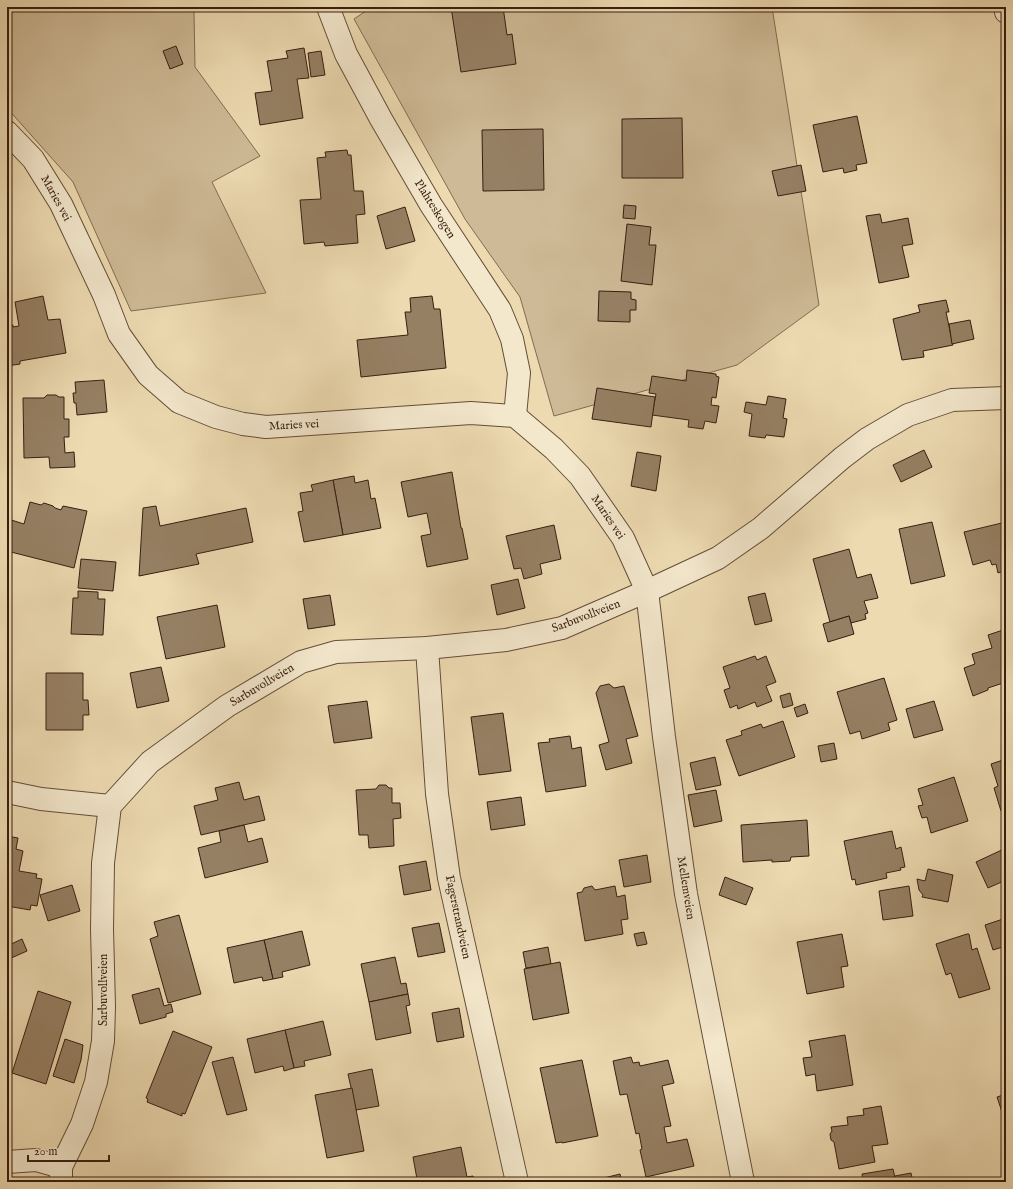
<svg xmlns="http://www.w3.org/2000/svg" width="1013" height="1189" viewBox="0 0 1013 1189" font-family="'IM FELL English',serif">
<rect width="100%" height="100%" fill="#eddab1"/>
<filter id="stains"><feTurbulence type="fractalNoise" baseFrequency=".005" numOctaves="4"/><feColorMatrix values="0 0 0 0 .2 0 0 0 0 .09 0 0 0 0 .02 0 0 0 .5 -.17"/></filter>
<radialGradient id="worn" r=".72"><stop offset=".6" stop-color="#630" stop-opacity="0"/><stop offset="1" stop-color="#630" stop-opacity=".3"/></radialGradient>
<!-- green -->
<g fill="#ceba96" stroke="#826c53">
<polygon points="7,7 183,7 194,12 195,67 260,156 212,182 266,293 131,311 73,182 7,108"/>
<polygon points="372,7 772,7 819,305 737,365 554,416 520,297 465,219 354,19"/>
</g>
<!-- building -->
<g fill="#968064" stroke="#371e10">
<polygon points="451,7 503,7 507,35 512,34 516,64 461,72"/>
<polygon points="176,46 183,64 170,69 163,51"/>
<polygon points="304,48 309,78 297,79 303,118 260,125 255,93 272,91 267,61 288,58 286,51"/>
<polygon points="321,51 325,75 311,77 308,53"/>
<polygon points="857,116 867,163 856,165 857,170 844,173 843,168 823,172 813,125"/>
<polygon points="682,118 683,178 622,178 622,119"/>
<polygon points="543,129 544,190 483,191 482,130"/>
<polygon points="347,150 348,155 351,155 354,191 363,191 365,214 356,215 358,243 325,246 324,242 304,244 300,200 321,199 317,158 326,157 325,152"/>
<polygon points="801,165 806,191 778,196 772,171"/>
<polygon points="624,205 636,206 635,219 623,218"/>
<polygon points="405,207 415,241 386,249 377,216"/>
<polygon points="880,214 882,223 908,218 913,244 902,246 909,277 879,283 866,216"/>
<polygon points="627,224 651,227 649,245 656,245 652,285 621,281"/>
<polygon points="599,291 631,292 631,299 636,300 636,310 630,310 630,322 598,321"/>
<polygon points="43,296 48,320 60,319 66,353 20,361 20,364 7,366 7,318 9,317 10,325 13,325 13,327 19,326 15,302"/>
<polygon points="432,296 434,309 440,309 446,368 361,377 357,340 408,335 405,312 411,312 410,298"/>
<polygon points="946,300 949,312 946,312 953,345 923,351 924,357 902,360 893,319 920,312 918,305"/>
<polygon points="970,320 974,339 952,344 949,324"/>
<polygon points="687,370 716,374 716,376 719,377 716,398 712,397 711,405 719,406 716,423 705,421 703,429 688,427 689,420 652,415 656,394 649,393 652,376 686,381"/>
<polygon points="104,380 107,412 77,415 76,403 74,403 73,393 76,393 75,382"/>
<polygon points="597,388 655,397 651,427 592,419"/>
<polygon points="47,395 56,395 59,397 64,397 64,419 69,419 69,437 64,437 65,453 74,452 75,467 50,468 49,457 24,458 23,398 44,398"/>
<polygon points="768,396 786,399 783,418 787,419 784,437 766,435 765,438 749,436 752,414 744,412 746,402 766,405"/>
<polygon points="924,450 932,467 901,482 893,465"/>
<polygon points="637,452 661,456 656,491 631,486"/>
<polygon points="452,472 461,528 462,528 468,559 427,567 421,536 431,534 427,513 408,517 401,482"/>
<polygon points="354,476 355,483 368,480 371,499 375,498 381,528 343,535 333,480"/>
<polygon points="333,480 343,535 304,542 298,512 303,511 300,493 313,491 311,485"/>
<polygon points="30,502 41,505 44,503 53,506 55,508 61,510 63,506 87,511 74,568 7,551 8,519 24,524"/>
<polygon points="156,506 160,526 246,508 253,542 196,554 199,564 139,576 143,508"/>
<polygon points="932,522 945,576 911,584 899,529"/>
<polygon points="1006,522 1006,570 998,573 996,564 992,565 990,560 973,565 964,532"/>
<polygon points="554,525 561,559 540,564 542,574 524,579 521,568 514,569 506,536"/>
<polygon points="849,549 857,578 871,574 878,598 864,601 868,613 865,614 866,619 851,623 849,616 830,622 813,559"/>
<polygon points="81,559 116,562 113,591 78,588"/>
<polygon points="518,579 525,608 497,615 491,585"/>
<polygon points="78,591 98,592 98,599 105,599 103,635 71,634 73,598 78,598"/>
<polygon points="765,593 772,621 755,625 748,597"/>
<polygon points="330,595 335,625 308,629 303,599"/>
<polygon points="217,605 225,647 166,659 157,617"/>
<polygon points="849,616 854,634 828,642 823,624"/>
<polygon points="1006,629 1006,682 988,688 988,690 973,696 964,668 975,664 972,654 992,648 988,635"/>
<polygon points="755,656 757,660 766,656 776,682 766,686 772,701 757,707 755,702 738,709 737,705 730,708 724,690 730,688 723,667"/>
<polygon points="161,667 169,701 137,708 130,673"/>
<polygon points="46,673 83,673 83,700 88,700 89,715 83,715 83,730 46,730"/>
<polygon points="884,678 897,720 888,723 890,730 862,739 860,731 850,734 837,692"/>
<polygon points="609,684 614,688 624,686 638,736 626,739 632,763 606,770 599,745 609,742 596,693 600,686"/>
<polygon points="790,693 793,705 783,708 780,696"/>
<polygon points="367,701 372,738 334,743 328,706"/>
<polygon points="934,701 943,730 914,738 906,709"/>
<polygon points="805,704 808,713 797,717 794,708"/>
<polygon points="503,713 511,771 479,775 471,717"/>
<polygon points="783,721 795,757 739,776 726,740 742,735 741,731 761,724 763,728"/>
<polygon points="570,736 572,749 581,747 586,786 546,792 538,743 550,742 549,739"/>
<polygon points="834,743 837,759 821,762 818,746"/>
<polygon points="715,757 721,785 696,790 690,763"/>
<polygon points="1006,759 1006,809 1001,811 994,788 998,786 991,764"/>
<polygon points="954,777 968,821 931,833 927,817 922,818 918,806 923,805 918,789"/>
<polygon points="239,782 244,800 259,796 265,820 201,835 194,806 218,800 215,788"/>
<polygon points="379,785 386,785 389,788 392,788 392,803 400,803 401,818 393,819 394,846 369,848 368,835 359,835 356,790 376,789"/>
<polygon points="716,790 722,821 694,827 688,795"/>
<polygon points="521,797 525,825 491,830 487,802"/>
<polygon points="807,820 809,856 791,857 790,861 772,862 772,860 743,862 741,825"/>
<polygon points="244,825 248,842 262,838 268,862 205,878 198,848 221,842 219,831"/>
<polygon points="892,831 896,849 901,847 905,867 900,868 901,870 886,873 887,878 856,885 855,879 852,880 844,841"/>
<polygon points="7,836 18,838 16,849 23,851 19,871 37,874 36,878 42,879 37,906 31,905 30,910 7,906"/>
<polygon points="1006,848 1006,880 988,888 976,862"/>
<polygon points="647,855 651,882 624,887 619,860"/>
<polygon points="426,861 431,890 404,895 399,866"/>
<polygon points="928,869 953,875 948,902 922,897 923,895 919,890 917,879 925,881"/>
<polygon points="725,877 753,888 746,905 719,895"/>
<polygon points="72,885 80,911 48,921 40,895"/>
<polygon points="592,886 595,890 615,886 617,897 625,895 628,919 621,920 623,934 585,941 577,893 582,892 584,888"/>
<polygon points="909,886 913,916 883,920 879,891"/>
<polygon points="179,915 201,994 168,1003 150,939 158,936 154,922"/>
<polygon points="1006,918 1006,946 993,950 985,925"/>
<polygon points="439,923 445,952 418,957 412,928"/>
<polygon points="302,931 310,965 282,972 283,977 273,979 264,940"/>
<polygon points="644,932 647,944 637,946 634,934"/>
<polygon points="842,934 848,966 841,967 844,987 807,994 797,942"/>
<polygon points="967,934 969,934 972,950 977,948 990,989 959,998 951,973 946,975 936,944"/>
<polygon points="22,939 27,951 9,959 7,955 7,946"/>
<polygon points="264,940 273,979 263,981 262,977 234,983 227,948"/>
<polygon points="548,947 551,964 526,968 523,952"/>
<polygon points="395,957 401,984 406,983 408,994 369,1002 361,964"/>
<polygon points="560,962 569,1013 533,1020 524,969"/>
<polygon points="159,988 164,1006 171,1004 173,1012 166,1014 166,1017 140,1024 132,995"/>
<polygon points="38,991 71,1002 46,1084 12,1073"/>
<polygon points="408,994 410,1005 406,1006 411,1033 376,1040 369,1002"/>
<polygon points="459,1008 464,1037 437,1042 432,1013"/>
<polygon points="323,1021 331,1055 304,1061 305,1066 294,1068 285,1030"/>
<polygon points="285,1030 294,1068 284,1071 283,1066 255,1073 247,1039"/>
<polygon points="173,1031 212,1047 185,1114 182,1113 182,1116 147,1102 148,1099 146,1098"/>
<polygon points="845,1035 853,1085 817,1091 815,1074 806,1076 803,1058 812,1057 809,1041"/>
<polygon points="65,1039 83,1045 81,1060 74,1083 53,1076"/>
<polygon points="233,1057 247,1110 227,1115 212,1062"/>
<polygon points="631,1057 633,1063 639,1062 640,1066 668,1060 674,1083 662,1086 671,1126 664,1127 667,1143 687,1139 694,1166 646,1177 640,1150 642,1149 639,1133 636,1134 627,1094 620,1095 613,1061"/>
<polygon points="582,1060 598,1136 562,1143 562,1142 556,1143 540,1068"/>
<polygon points="372,1069 379,1106 356,1110 348,1074"/>
<polygon points="352,1088 364,1151 327,1158 315,1095"/>
<polygon points="1006,1094 1006,1124 997,1097"/>
<polygon points="881,1106 888,1144 872,1146 875,1162 839,1169 834,1142 831,1140 830,1134 832,1131 831,1127 848,1125 847,1117 864,1115 863,1109"/>
<polygon points="461,1147 467,1177 473,1176 475,1182 413,1182 412,1180 417,1179 413,1157"/>
<polygon points="893,1169 896,1182 863,1182 862,1174"/>
<polygon points="911,1173 913,1182 896,1182 895,1176"/>
<polygon points="620,1174 622,1182 588,1182"/>
</g>
<g fill="none" stroke-linecap="round" stroke-linejoin="round">
<!-- minor casing -->
<g stroke="#644d38" stroke-width="24">
<g id="minor">
<polyline points="328,7 346,54 381,119 431,205 500,310 512,339 519,373 515,416"/>
<polyline points="1005,7 1006,12"/>
<polyline points="7,132 33,159 61,204 104,295 119,334 148,375 179,402 216,417 243,424 266,427 471,413 515,416 554,449 580,476 623,538 647,591 664,737 686,894 743,1182"/>
<polyline points="427,648 437,794 449,878 517,1182"/>
<polyline points="7,792 41,799 110,806"/>
<polyline points="7,1162 36,1160 61,1167"/>
<polyline points="61,1182 61,1167 82,1124 96,1082 103,1041 104,1006 102,929 103,863 110,806 150,762 227,706 301,662 336,652 427,648 506,640 562,628 647,591 718,558 761,528 842,458 867,439 908,415 952,400 1006,398"/>
</g>
</g>
<!-- minor -->
<use href="#minor" stroke="#f3e7cc" stroke-width="22"/>
</g>
<g text-anchor="middle" dominant-baseline="central" stroke-width="4" stroke-linejoin="round" paint-order="stroke">
<!-- street labels -->
<g font-size="12" fill="#371e10" stroke="#f3e7cc">
<text transform="translate(56 198) rotate(61)">Maries vei</text>
<text transform="translate(435 209) rotate(58)">Plahteskogen</text>
<text transform="translate(294 425) rotate(-3)">Maries vei</text>
<text transform="translate(608 517) rotate(56)">Maries vei</text>
<text transform="translate(586 616) rotate(-21)">Sarbuvollveien</text>
<text transform="translate(262 685) rotate(-31)">Sarbuvollveien</text>
<text transform="translate(686 888) rotate(81)">Mellemveien</text>
<text transform="translate(458 917) rotate(78)">Fagerstrandveien</text>
<text transform="translate(103 990) rotate(-90)">Sarbuvollveien</text>
</g>
</g>
<!-- margin -->
<rect width="1013" height="1189" fill="none" stroke="#eddab1" stroke-width="24"/>
<rect x="8" y="8" width="997" height="1173" fill="none" stroke="#371e10" stroke-width="2"/>
<rect x="12" y="12" width="989" height="1165" fill="none" stroke="#371e10"/>
<!-- scale -->
<path d="M28 1155v6h81v-6" fill="none" stroke="#371e10" stroke-width="2"/>
<text x="34" y="1155" font-size="12" fill="#371e10" stroke="#f3e7cc" stroke-width="3" paint-order="stroke">20 m</text>
<rect width="100%" height="100%" filter="url(#stains)"/>
<rect width="100%" height="100%" fill="url(#worn)"/>
</svg>
